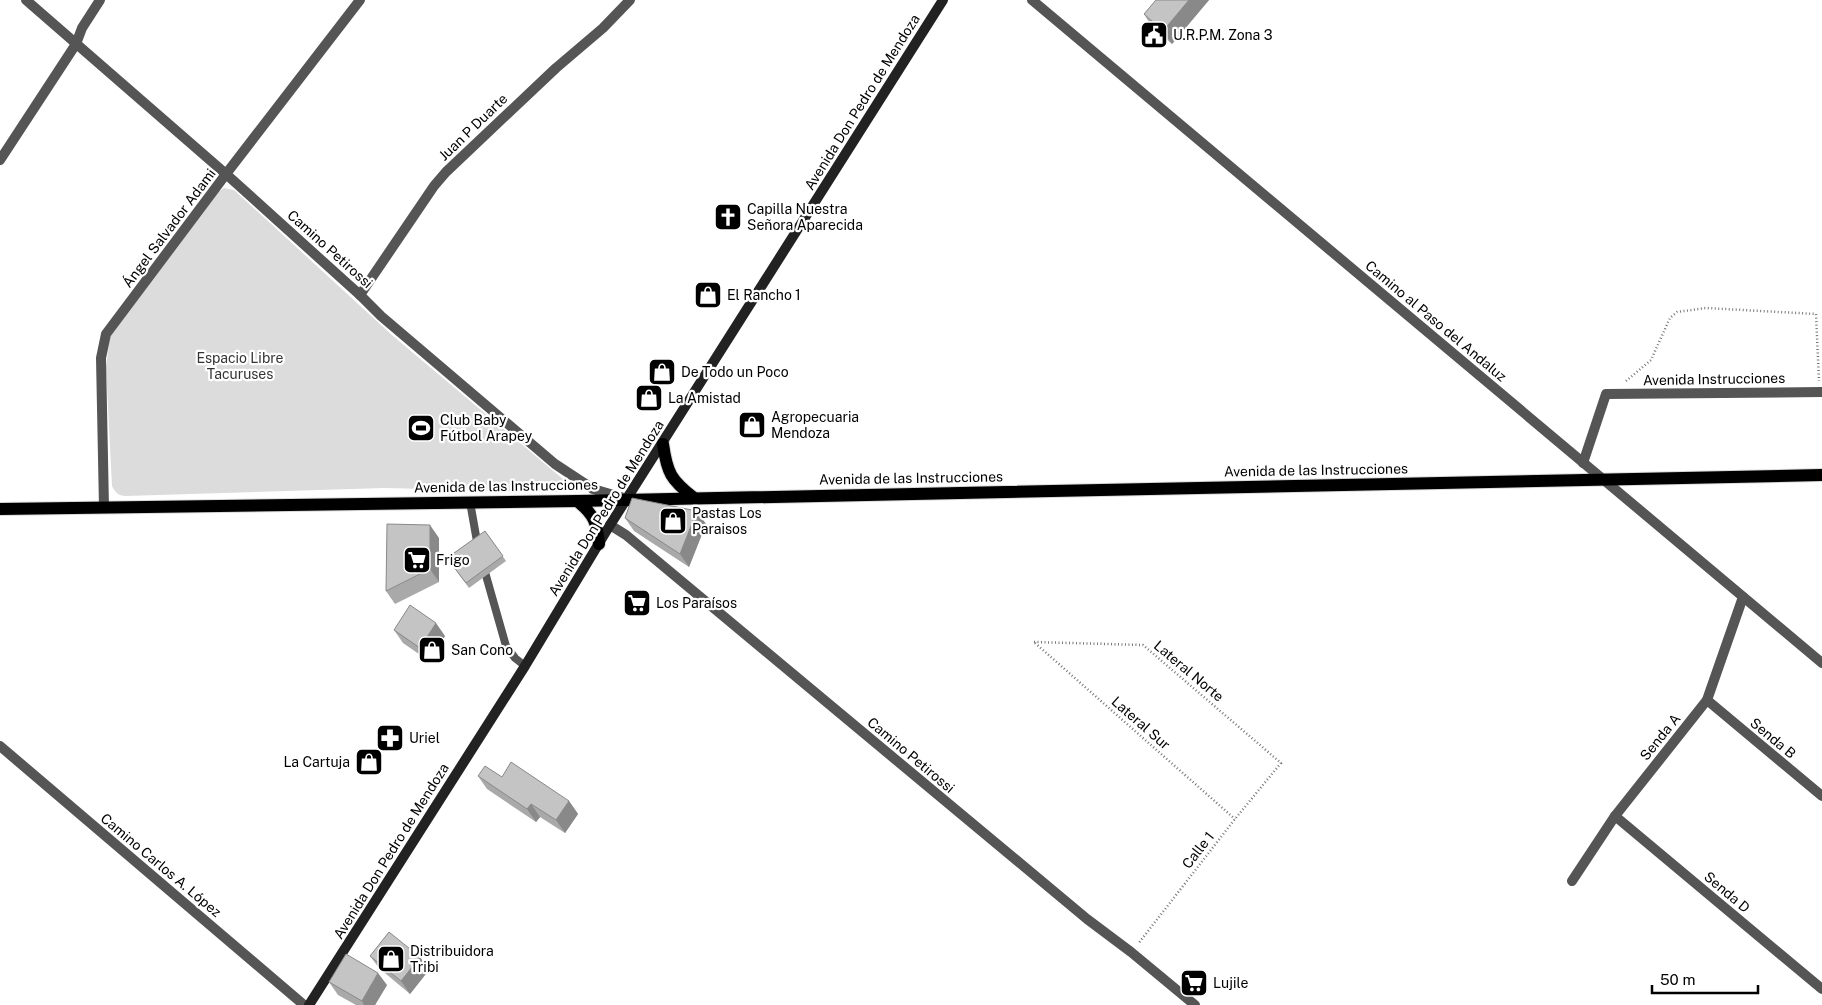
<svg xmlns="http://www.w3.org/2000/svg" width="1822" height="1005" viewBox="0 0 1822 1005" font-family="'Public Sans',sans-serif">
<rect width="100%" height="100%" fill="#fff"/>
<!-- green -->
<path fill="#dcdcdc" d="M224,188L234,190L393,336L564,480L563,488L557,492L384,488L126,496C118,496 115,492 112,486L106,368L110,336L218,192Z"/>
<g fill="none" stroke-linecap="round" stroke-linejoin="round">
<!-- primary casing -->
<g stroke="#dbdbdb" stroke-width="14">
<g id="primary">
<path d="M663,444C667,473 671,480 694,498"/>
<path d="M577,501C594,514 597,523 599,544"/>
<polyline points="0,509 577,501 1822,475"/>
</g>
</g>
<!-- path -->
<g stroke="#777" stroke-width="2.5" stroke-dasharray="1 2.5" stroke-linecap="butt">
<polyline points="1626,381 1651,360 1670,318 1677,312 1706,308 1816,314 1819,381"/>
<polyline points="1034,642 1143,645 1281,763 1235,819 1138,944"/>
<polyline points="1035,643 1235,819"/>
</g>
<!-- lane -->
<g stroke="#555" stroke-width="8">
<polyline points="470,502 478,547"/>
<polyline points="483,565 506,646 515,658 525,666"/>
</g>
<!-- street -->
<g stroke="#555" stroke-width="10">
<polyline points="26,0 226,174 360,295 381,316 555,464 593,489 624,498"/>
<polyline points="1032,0 1822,663"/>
<polyline points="0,160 76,44 82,28 100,0"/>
<polyline points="360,295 434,186 446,172 556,68 603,28 630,0"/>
<polyline points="1583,463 1606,394 1822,392"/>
<polyline points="104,508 101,358 106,334 226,174 360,0"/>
<polyline points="610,525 626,535 1087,919 1131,952 1195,1005"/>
<polyline points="1707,700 1822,796"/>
<polyline points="0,746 304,1005"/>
<polyline points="1615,816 1822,989"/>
<polyline points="1572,881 1615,816 1707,700 1743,597"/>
</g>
<!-- secondary -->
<polyline stroke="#222" stroke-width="10" points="309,1005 525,666 610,525 943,0"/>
<!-- primary -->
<use href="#primary" stroke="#000" stroke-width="12"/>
</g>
<!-- wall -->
<g fill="#a9a9a9">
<polygon points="1156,0 1209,0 1172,44 1152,27 1144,14"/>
<polygon points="625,518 706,524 689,567 634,531"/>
<polygon points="485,531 506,561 469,588 447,558"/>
<polygon points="439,538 439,582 395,604 386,591"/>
<polygon points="394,630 445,636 429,661 403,643"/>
<polygon points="478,776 502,777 569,801 578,814 565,833 540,817 536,822 487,789"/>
<polygon points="370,956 420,957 429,970 410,994 379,968"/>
<polygon points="329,982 387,985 375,1005 356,1005 338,995"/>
</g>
<!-- shaded-wall -->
<g fill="#898989">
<polygon points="1189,0 1209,0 1172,44 1163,31"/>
<polygon points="697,511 706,524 689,567 680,554"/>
<polygon points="430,525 439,538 439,582 430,569"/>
<polygon points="436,623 445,636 429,661 420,648"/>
<polygon points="569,801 578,814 565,833 556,820"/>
<polygon points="531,804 540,817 536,822 527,809"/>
<polygon points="420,957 429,970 410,994 401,981"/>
<polygon points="378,973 387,985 375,1005 364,1005 362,1001"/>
</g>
<!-- building -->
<g fill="#c4c4c4" stroke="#898989">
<polygon points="1156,0 1189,0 1163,31 1144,14"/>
<polygon points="632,498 697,511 680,554 625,518"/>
<polygon points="387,524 430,525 430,569 386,591"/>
<polygon points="485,531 503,556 466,583 447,558"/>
<polygon points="410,605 436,623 420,648 394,630"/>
<polygon points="511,762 569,801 556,820 531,804 527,809 478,776 485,766 502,777"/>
<polygon points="389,932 420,957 401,981 370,956"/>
<polygon points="346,954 378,973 362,1001 329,982"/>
</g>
<!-- icons -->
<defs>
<g id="civic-square" transform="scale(1.4375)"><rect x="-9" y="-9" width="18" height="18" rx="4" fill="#000" stroke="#fff"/><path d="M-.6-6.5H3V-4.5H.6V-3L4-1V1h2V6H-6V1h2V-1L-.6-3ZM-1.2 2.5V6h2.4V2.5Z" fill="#fff"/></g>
<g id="church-square" transform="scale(1.4375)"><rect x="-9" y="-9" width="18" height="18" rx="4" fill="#000" stroke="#fff"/><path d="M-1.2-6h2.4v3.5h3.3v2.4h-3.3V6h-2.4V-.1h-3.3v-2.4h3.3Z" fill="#fff"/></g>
<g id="shop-square" transform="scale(1.4375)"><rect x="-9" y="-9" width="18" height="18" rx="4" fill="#000" stroke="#fff"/><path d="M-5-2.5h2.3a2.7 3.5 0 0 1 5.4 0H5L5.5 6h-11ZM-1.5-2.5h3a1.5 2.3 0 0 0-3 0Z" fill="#fff"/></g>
<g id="stadium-square" transform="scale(1.4375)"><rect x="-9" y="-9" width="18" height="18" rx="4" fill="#000" stroke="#fff"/><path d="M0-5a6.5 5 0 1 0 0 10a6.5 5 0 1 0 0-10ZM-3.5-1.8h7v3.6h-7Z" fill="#fff"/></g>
<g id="supermarket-square" transform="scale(1.4375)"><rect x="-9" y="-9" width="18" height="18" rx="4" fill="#000" stroke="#fff"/><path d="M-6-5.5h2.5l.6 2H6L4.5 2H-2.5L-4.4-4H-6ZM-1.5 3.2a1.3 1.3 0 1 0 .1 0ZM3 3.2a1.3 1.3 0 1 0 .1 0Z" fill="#fff"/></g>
<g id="pharmacy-square" transform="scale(1.4375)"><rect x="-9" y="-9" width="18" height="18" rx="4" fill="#000" stroke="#fff"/><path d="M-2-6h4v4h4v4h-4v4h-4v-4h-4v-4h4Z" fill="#fff"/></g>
</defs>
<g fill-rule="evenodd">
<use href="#civic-square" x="1154" y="35"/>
<use href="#church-square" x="728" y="217"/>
<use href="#shop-square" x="708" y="295"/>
<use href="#shop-square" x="662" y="372"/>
<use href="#shop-square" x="649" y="398"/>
<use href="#shop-square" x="752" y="425"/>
<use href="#stadium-square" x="421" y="428"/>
<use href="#shop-square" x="673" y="521"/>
<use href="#supermarket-square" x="417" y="560"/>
<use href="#supermarket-square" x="637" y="603"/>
<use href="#shop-square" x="432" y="650"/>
<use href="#pharmacy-square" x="390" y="738"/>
<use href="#shop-square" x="369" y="762"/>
<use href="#shop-square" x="391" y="959"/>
<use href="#supermarket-square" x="1194" y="983"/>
</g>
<g text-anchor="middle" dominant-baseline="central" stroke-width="4.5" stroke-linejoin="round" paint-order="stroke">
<!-- poi labels -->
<g font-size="14" fill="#000" stroke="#fff" text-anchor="start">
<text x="1173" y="35">U.R.P.M. Zona 3</text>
<text x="747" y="209">Capilla Nuestra<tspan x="747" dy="16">Señora Aparecida</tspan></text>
<text x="727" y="295">El Rancho 1</text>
<text x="681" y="372">De Todo un Poco</text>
<text x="668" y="398">La Amistad</text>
<text x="771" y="417">Agropecuaria<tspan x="771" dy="16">Mendoza</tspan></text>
<text x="440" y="420">Club Baby<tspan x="440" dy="16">Fútbol Arapey</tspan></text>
<text x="692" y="513">Pastas Los<tspan x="692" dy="16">Paraisos</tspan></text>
<text x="436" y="560">Frigo</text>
<text x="656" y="603">Los Paraísos</text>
<text x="451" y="650">San Cono</text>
<text x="409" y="738">Uriel</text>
<text x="350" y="762" text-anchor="end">La Cartuja</text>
<text x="410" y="951">Distribuidora<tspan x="410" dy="16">Tribi</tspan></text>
<text x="1213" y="983">Lujile</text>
</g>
<!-- street labels -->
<g font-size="14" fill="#000" stroke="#fff">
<text transform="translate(862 102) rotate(-58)">Avenida Don Pedro de Mendoza</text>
<text transform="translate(473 127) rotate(-44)">Juan P Duarte</text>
<text transform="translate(169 228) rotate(-53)">Ángel Salvador Adami</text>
<text transform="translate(330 249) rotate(42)">Camino Petirossi</text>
<text transform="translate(1436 321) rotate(40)">Camino al Paso del Andaluz</text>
<text transform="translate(1714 379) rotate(-1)">Avenida Instrucciones</text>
<text transform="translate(1316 470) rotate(-1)">Avenida de las Instrucciones</text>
<text transform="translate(911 478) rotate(-1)">Avenida de las Instrucciones</text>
<text transform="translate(506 486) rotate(-1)">Avenida de las Instrucciones</text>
<text transform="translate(606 508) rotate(-58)">Avenida Don Pedro de Mendoza</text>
<text transform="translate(1189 671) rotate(40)">Lateral Norte</text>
<text transform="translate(1141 723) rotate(41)">Lateral Sur</text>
<text transform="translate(1660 737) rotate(-51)">Senda A</text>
<text transform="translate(1773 738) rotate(40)">Senda B</text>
<text transform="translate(911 755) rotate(40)">Camino Petirossi</text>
<text transform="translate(1198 850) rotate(-52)">Calle 1</text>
<text transform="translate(391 851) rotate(-58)">Avenida Don Pedro de Mendoza</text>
<text transform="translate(161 865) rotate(40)">Camino Carlos A. López</text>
<text transform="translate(1727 892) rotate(40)">Senda D</text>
</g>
<!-- park labels -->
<g font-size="14" fill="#333" stroke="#fff">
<text x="240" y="358">Espacio Libre<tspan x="240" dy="16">Tacuruses</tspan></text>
</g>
</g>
<!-- scale -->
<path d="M1652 985v8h106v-8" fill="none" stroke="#000000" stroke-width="2.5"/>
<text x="1660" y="985" font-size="15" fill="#000000" stroke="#ffffff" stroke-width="4" paint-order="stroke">50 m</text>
</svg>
